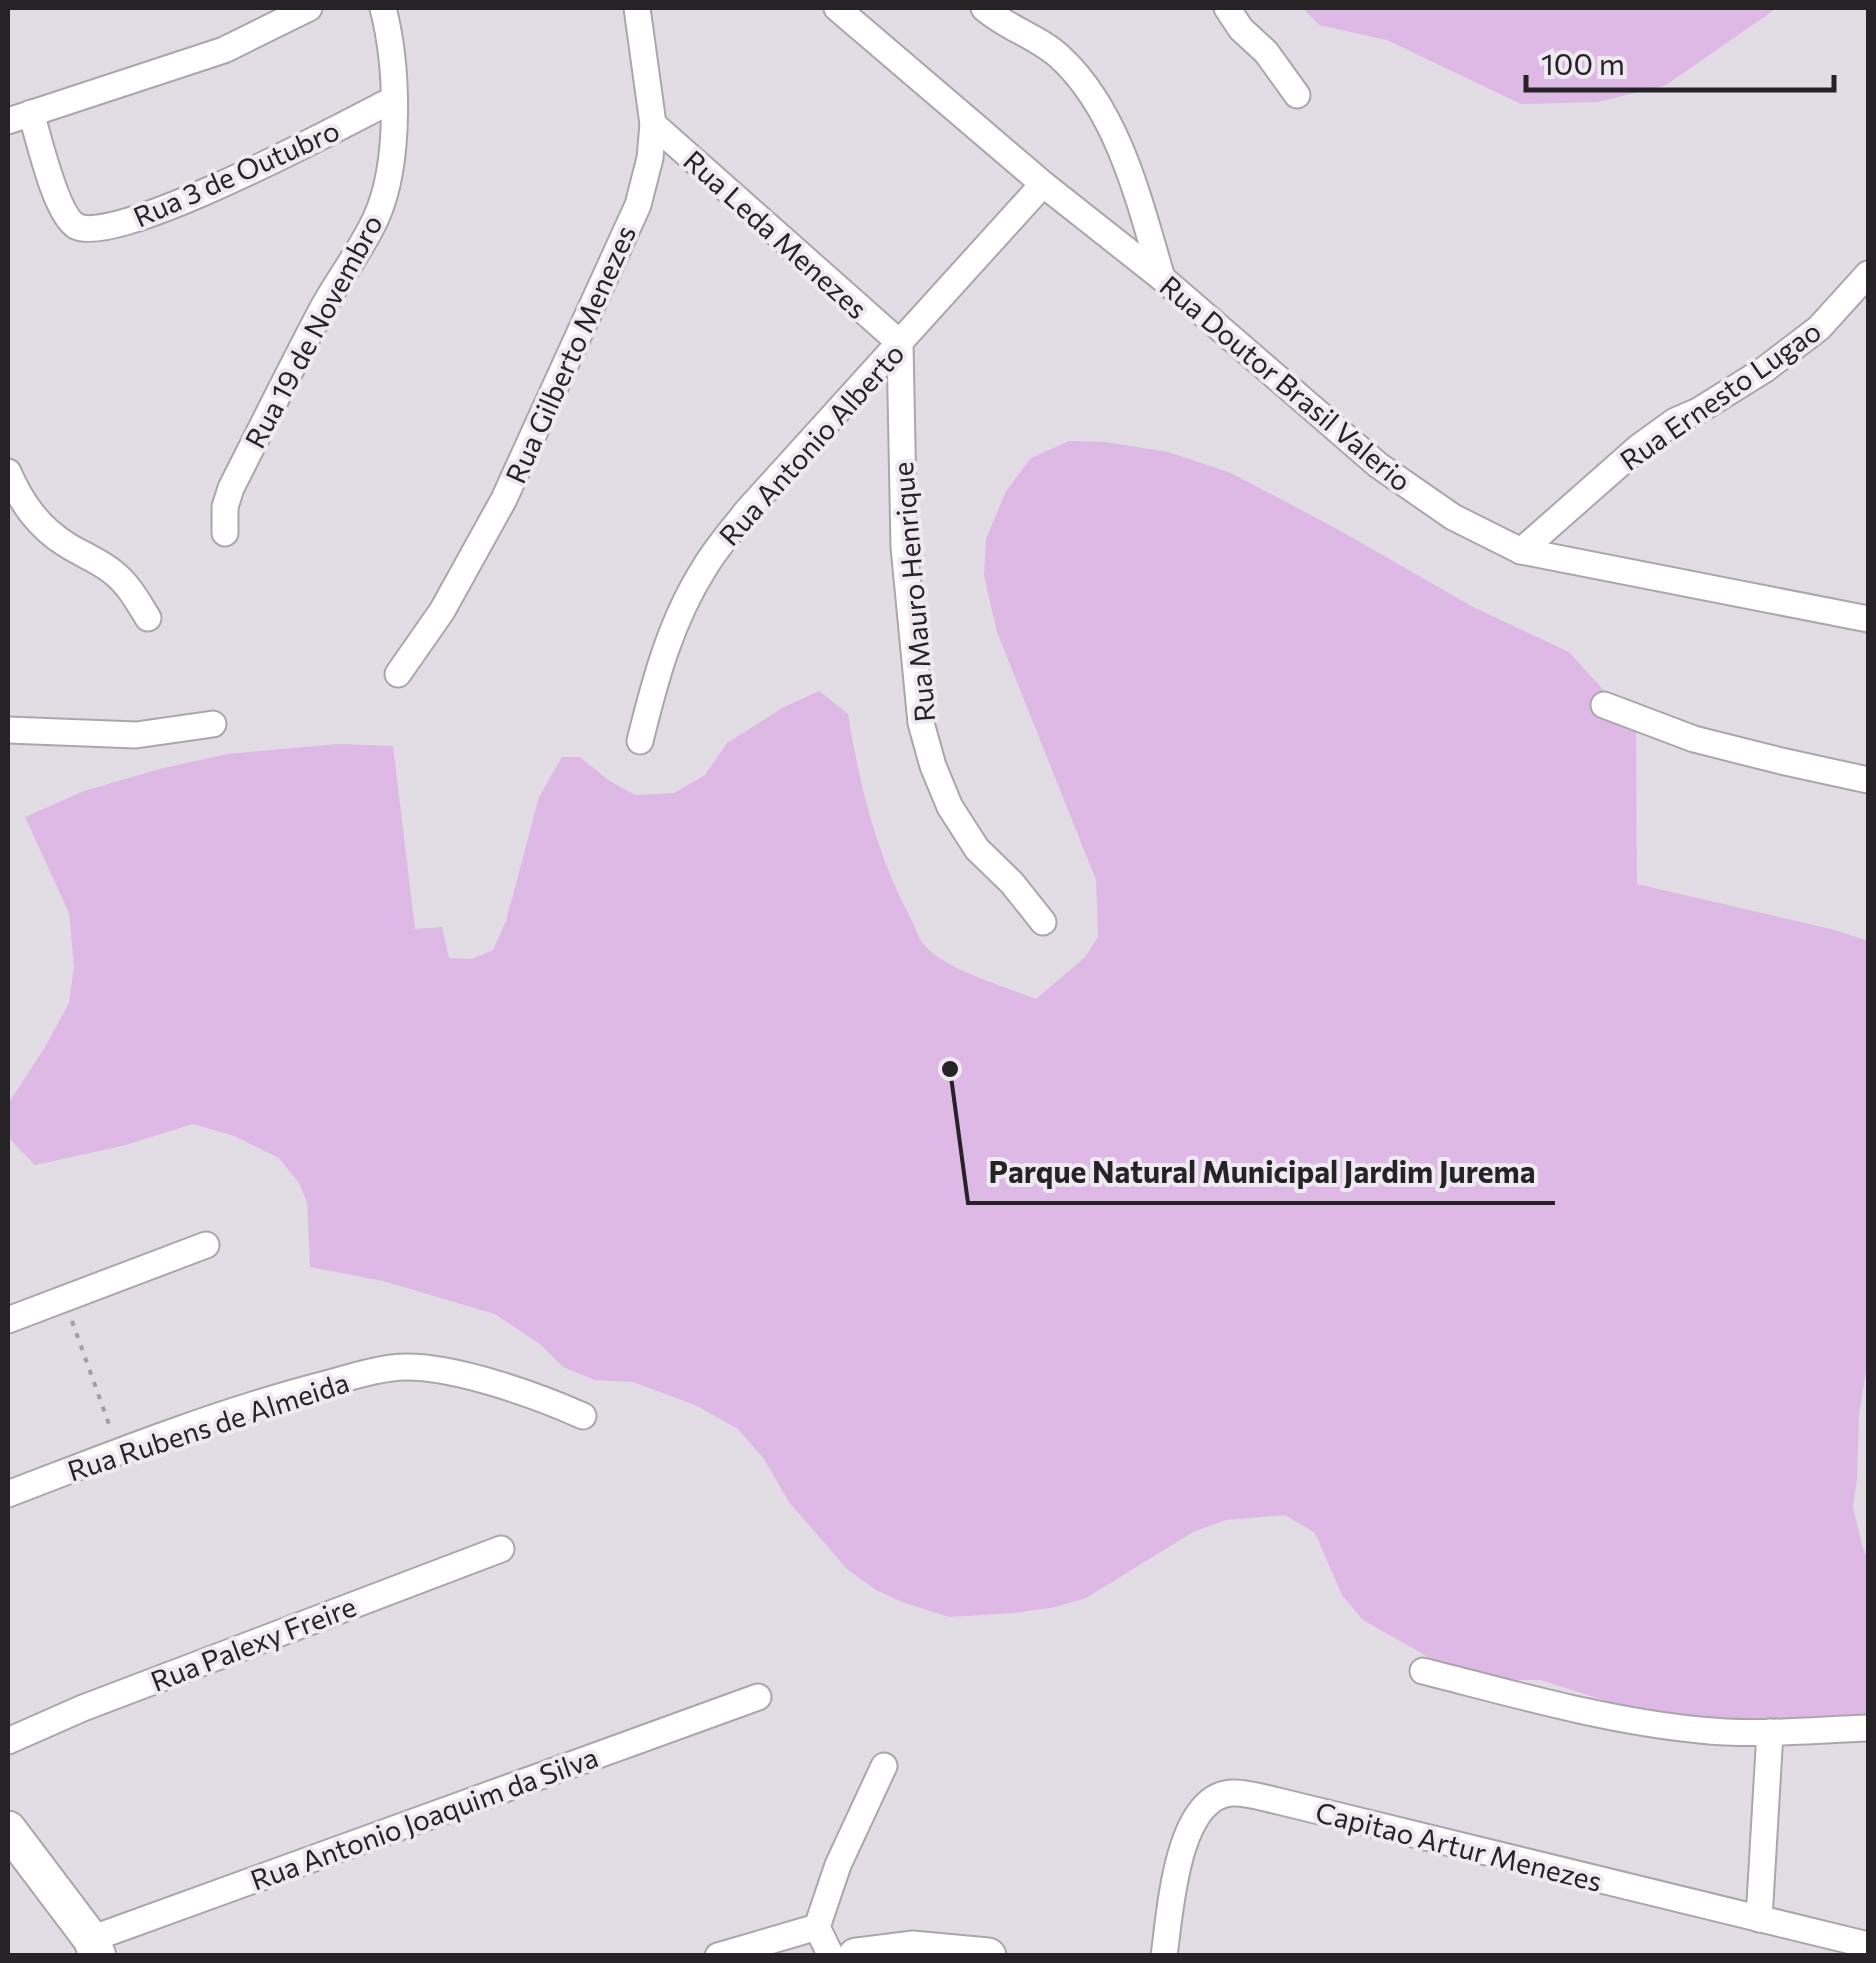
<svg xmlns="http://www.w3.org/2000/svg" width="1876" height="1963" viewBox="0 0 1876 1963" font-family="Commissioner,sans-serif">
<rect width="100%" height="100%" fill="#e2dce4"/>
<!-- green -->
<g fill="#deb9e6">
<polygon points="1303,8 1777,8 1666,85 1598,102 1521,104 1387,40 1319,25"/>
<path d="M1069,441L1106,442L1168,452L1231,473L1339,530L1473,607L1569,652L1636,726L1637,884L1835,930L1868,941V1358L1859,1416L1857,1479L1853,1507L1862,1545L1868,1560V1724L1684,1726L1541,1680H1500L1430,1658L1363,1620L1342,1595L1315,1533L1285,1515L1226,1520L1193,1532L1086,1598L1056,1607L1014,1613L949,1617L902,1602L876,1590L847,1569L789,1502L764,1459L738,1429L695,1405L633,1382L595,1380L563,1367L540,1344L495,1314L383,1281L310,1267L307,1202L299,1183L279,1158L234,1136L193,1124L122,1146L35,1165L8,1137V1104L45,1047L69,1003L74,967L69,913L25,817L84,791L160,769L227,754L339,744L393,746L415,929L442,927L449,958L472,959L493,950L506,921L539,797L562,757H580L608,780L635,795L674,793L705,775L727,743L784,707L819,691L848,714C859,784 877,856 911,919C915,927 919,940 925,946C948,971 1004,986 1036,999L1085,957L1098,937L1096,880L997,632L984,576L986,539L1006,491L1031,458Z"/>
</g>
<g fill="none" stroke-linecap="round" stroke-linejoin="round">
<!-- minor casing -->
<g stroke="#aba5ac" stroke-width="29">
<g id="minor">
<polyline points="837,8 1043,184 1162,278 1378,465 1453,517 1521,551 1868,619"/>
<path d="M984,8C1008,29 1039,37 1061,58C1119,112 1140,204 1162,278"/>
<polyline points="1227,8 1241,29 1266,52 1297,95"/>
<path d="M31,113C39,138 55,213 76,226C115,248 347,123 394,99"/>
<polyline points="8,121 224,50 309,8"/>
<polyline points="653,124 900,343"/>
<polyline points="900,343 904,547 921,723 933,766 950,807 977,849 1012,883 1043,922"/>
<path d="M8,472C21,502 38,527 67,545C83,555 100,561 114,573C129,585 138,602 148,618"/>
<path d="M225,533V507L231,488C260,431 288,374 318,317C335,283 360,253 376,218C401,163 398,66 383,8"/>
<polyline points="1521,551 1639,447 1675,421 1698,411 1764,370 1819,328 1868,274"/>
<polyline points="398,674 442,611 504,499 638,205 650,158 653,124 637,8"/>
<polyline points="1604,705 1694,739 1781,761 1868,780"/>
<polyline points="8,730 136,735 213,724"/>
<path d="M640,741C655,680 671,620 705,567C717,547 733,529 747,511L1043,184"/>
<polyline points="8,1320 206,1245"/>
<path d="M8,1494C110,1455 212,1414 318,1386C346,1379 378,1367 407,1367C457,1367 536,1395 583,1416"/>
<path d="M1423,1671C1514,1694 1606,1721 1700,1730C1756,1736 1812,1730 1868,1728"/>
<polyline points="8,1741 83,1708 501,1549"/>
<polyline points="1759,1919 1770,1732"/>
<polyline points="817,1927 838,1865 884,1766"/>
<polyline points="817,1927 831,1956"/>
<polyline points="91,1939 758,1697"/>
<polyline points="718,1956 817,1927"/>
<path d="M1164,1956C1170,1915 1176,1796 1232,1793C1246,1792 1264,1798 1278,1801L1868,1945"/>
</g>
</g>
<!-- secondary casing -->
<g stroke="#aba5ac" stroke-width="39">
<g id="secondary">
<polyline points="8,1829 91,1939 98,1956"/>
<polyline points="856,1956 912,1949 988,1956"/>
</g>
</g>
<!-- path -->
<polyline stroke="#a39ea5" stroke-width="4" stroke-dasharray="5 8" stroke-linecap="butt" points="72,1321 111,1430"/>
<!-- minor -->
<use href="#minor" stroke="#fff" stroke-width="25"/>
<!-- secondary -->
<use href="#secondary" stroke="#fff" stroke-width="35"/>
</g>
<g text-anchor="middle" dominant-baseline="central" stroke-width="8" stroke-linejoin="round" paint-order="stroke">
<!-- street labels -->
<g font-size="28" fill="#252326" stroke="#efe9f1">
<text transform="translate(236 173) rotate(-24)">Rua 3 de Outubro</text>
<text transform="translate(776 234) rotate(42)">Rua Leda Menezes</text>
<text transform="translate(313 331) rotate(-62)">Rua 19 de Novembro</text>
<text transform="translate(570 354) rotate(-66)">Rua Gilberto Menezes</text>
<text transform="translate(1286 383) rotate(40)">Rua Doutor Brasil Valerio</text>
<text transform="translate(1720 395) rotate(-35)">Rua Ernesto Lugao</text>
<text transform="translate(811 444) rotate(-48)">Rua Antonio Alberto</text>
<text transform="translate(913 592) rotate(-95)">Rua Mauro Henrique</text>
<text transform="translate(208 1426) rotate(-18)">Rua Rubens de Almeida</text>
<text transform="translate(253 1643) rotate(-21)">Rua Palexy Freire</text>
<text transform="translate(424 1818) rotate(-20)">Rua Antonio Joaquim da Silva</text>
<text transform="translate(1459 1846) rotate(14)">Capitao Artur Menezes</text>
</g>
</g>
<!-- callouts -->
<path fill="none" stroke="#252326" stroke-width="4" d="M950 1069L968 1203H1555"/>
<circle fill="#252326" stroke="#efe9f1" stroke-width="4" cx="950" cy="1069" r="10"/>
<g font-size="30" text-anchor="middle" font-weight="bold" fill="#252326" stroke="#efe9f1" stroke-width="8" stroke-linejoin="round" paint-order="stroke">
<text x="1262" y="1183">Parque Natural Municipal Jardim Jurema</text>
</g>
<!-- border -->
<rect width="1876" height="1963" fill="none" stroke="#252326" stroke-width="20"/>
<!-- scale -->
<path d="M1526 75v15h308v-15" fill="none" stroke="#252326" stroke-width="5"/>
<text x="1541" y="75" font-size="30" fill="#252326" stroke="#efe9f1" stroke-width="8" paint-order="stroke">100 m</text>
</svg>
